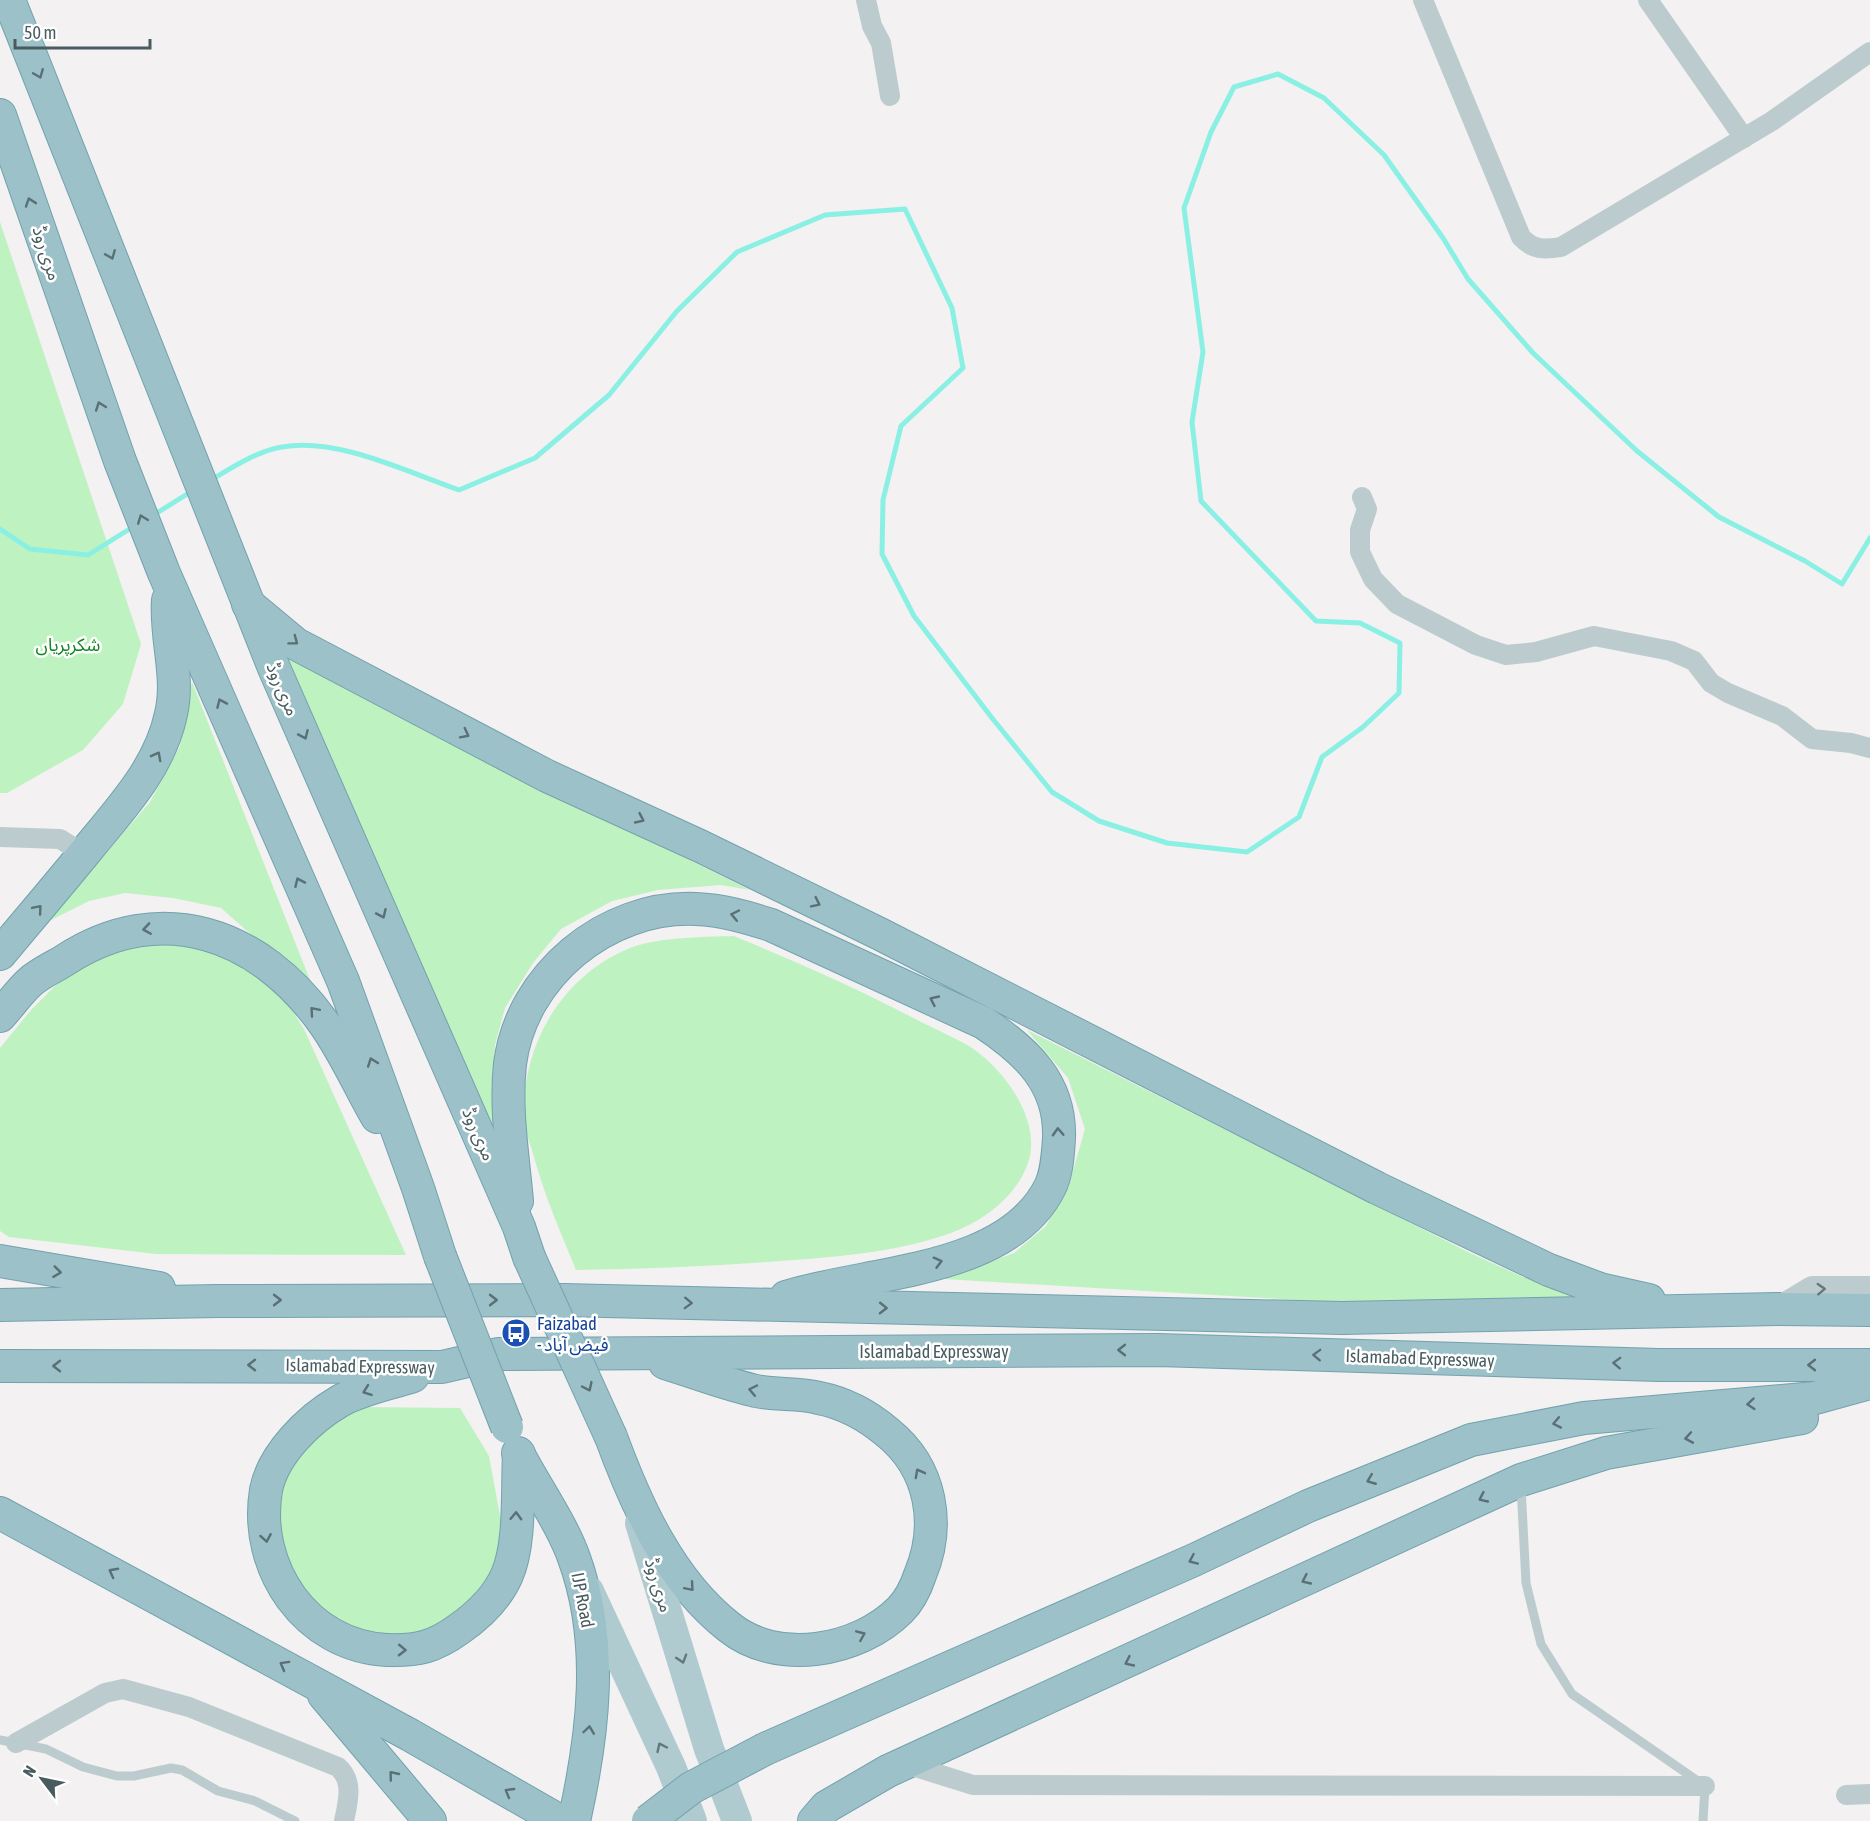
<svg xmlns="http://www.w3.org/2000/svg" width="1870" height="1821" viewBox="0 0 1870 1821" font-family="'Asap Condensed','Noto Sans Arabic',sans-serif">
<rect width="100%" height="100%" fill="#f3f1f2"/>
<!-- green -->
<g fill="#bff2c1">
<polygon points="0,222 141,644 123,704 83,750 7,793 0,793"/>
<polygon points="277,648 397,716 750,890 721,885 658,890 612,901 561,929 533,963 505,1008 495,1045 492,1088 494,1129"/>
<polygon points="192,682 314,990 221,908 173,898 125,893 89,901 47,922 150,802 180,746"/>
<path d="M734,936C797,962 859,989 919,1021C937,1030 956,1038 972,1048C1006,1071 1042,1122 1028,1163C1016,1198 980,1224 945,1235C892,1253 835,1257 780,1261C712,1266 644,1269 576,1270C560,1231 543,1192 532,1150C529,1141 524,1129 524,1119C521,1048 559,980 625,950C653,937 703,937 734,936Z"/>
<polygon points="156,942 206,946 248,966 281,992 304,1029 406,1255 156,1254 9,1237 0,1231 0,1048 31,1010 65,976 107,951"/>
<polygon points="1027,1030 1470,1253 1523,1277 1598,1304 1332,1302 944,1279 1014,1253 1046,1226 1070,1181 1085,1129 1068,1078"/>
<polygon points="362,1407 460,1408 489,1456 504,1537 493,1576 464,1613 437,1631 405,1638 365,1637 328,1622 284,1568 276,1498 286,1471 325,1425"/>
</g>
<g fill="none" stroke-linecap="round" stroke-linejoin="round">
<!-- stream -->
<g stroke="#8af0e3" stroke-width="5">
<path d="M211,480C231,468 257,451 282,447C337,437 407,472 459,490L535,458L609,395L677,311L737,252L825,215L905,209L952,308L963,368L901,426L883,500L882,554L914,616L992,718L1052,792L1099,821L1167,843L1247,852L1299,817L1322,757L1363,727L1399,693L1400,643L1360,623L1316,621L1201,501L1192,422L1203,352L1184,208L1211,132L1234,87L1278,74L1324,98L1384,155L1443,238L1468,279L1533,353L1637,451L1719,517L1805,561L1842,584L1870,538"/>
<polyline points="152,516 192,491"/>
<polyline points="0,529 30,549 88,555 136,525"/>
</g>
<!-- trunk casing -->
<g stroke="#72a2ad" stroke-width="34">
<g id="trunk">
<polyline points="9,0 274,668 519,1227 529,1257"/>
<polyline points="0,115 120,461 164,573 343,981 418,1188 440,1256"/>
<polyline points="248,604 296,644 547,776 700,846 880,934 1377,1188 1549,1270 1600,1289 1649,1300"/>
<path d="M0,954C30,918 61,882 91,845C124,805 160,766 171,714C180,676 165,638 168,600"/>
<path d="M0,1016C10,1005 19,992 30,982C40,973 54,967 65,960C161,898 259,933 323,1022C344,1051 359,1086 377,1117"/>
<path d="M517,1201C513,1156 505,1109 510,1064C521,976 606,905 696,909C722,910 746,917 771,925L984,1023C1026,1051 1061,1083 1059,1138C1058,1154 1057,1173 1050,1187C1007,1274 866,1271 786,1297"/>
<polyline points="0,1261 159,1288"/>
<polyline points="0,1305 218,1301 563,1300 1342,1318 1777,1309 1870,1310"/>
<polyline points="0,1366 442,1367 498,1354 1158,1350 1659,1365 1870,1365"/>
<path d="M413,1376C389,1384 362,1389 340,1401C309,1419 273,1454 266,1490C253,1568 306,1646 387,1650C418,1651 434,1647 459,1629C479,1615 497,1598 507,1575C521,1543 517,1489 519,1454"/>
<path d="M611,1437C636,1505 670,1581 729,1627C777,1666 858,1652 900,1610C909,1601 916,1587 920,1575C941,1525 932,1468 887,1432C868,1416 844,1403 819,1398C797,1392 773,1396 752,1390C722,1383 694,1372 665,1363"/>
<path d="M518,1453C535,1486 562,1524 574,1558C605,1643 593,1736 574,1821"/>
<polyline points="0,1513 410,1735 560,1821"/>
<polyline points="324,1695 430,1821"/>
<polyline points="765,1749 1194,1560 1308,1506 1471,1440 1584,1418 1815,1398 1870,1383"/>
<polyline points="814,1821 826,1807 888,1771 1521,1480 1606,1453 1802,1418"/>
</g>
</g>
<!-- service -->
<g stroke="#bcccce" stroke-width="9">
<polyline points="1521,1486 1526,1583 1541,1644 1572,1694 1705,1786 1703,1821"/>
<polyline points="0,1740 46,1749 83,1767 117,1776 134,1776 171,1768 182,1770 218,1791 255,1801 295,1821"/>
</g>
<!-- minor -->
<g stroke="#bcccce" stroke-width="20">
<polyline points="866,0 872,26 881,43 890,96"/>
<path d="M1423,0L1521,237C1533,250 1544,250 1561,247L1772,121L1870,52"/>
<polyline points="1648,0 1744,138"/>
<polyline points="1362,497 1367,509 1360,530 1360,552 1373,579 1397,604 1476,645 1506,655 1536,652 1594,636 1671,651 1694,661 1711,683 1728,693 1782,716 1812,739 1851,743 1870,748"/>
<polyline points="0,837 60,839 84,854"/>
<path d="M16,1743L105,1693L123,1689L189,1707L338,1767C354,1781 348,1802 344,1821"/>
<polyline points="906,1764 973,1785 1705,1786"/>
<polyline points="1846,1795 1870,1794"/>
</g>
<!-- tertiary -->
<polyline stroke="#bcccce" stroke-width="24" points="1777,1309 1812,1288 1870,1288"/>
<!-- primary -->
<g stroke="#b0cbd0" stroke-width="30">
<polyline points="640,1523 709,1749 737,1821"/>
<polyline points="589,1591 671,1767 692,1821"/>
</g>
<!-- trunk -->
<use href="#trunk" stroke="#9cc1c8" stroke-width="32"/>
<!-- trunk-bridge casing -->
<g stroke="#72a2ad" stroke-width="34" stroke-linecap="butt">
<g id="trunk-bridge">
<polyline points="440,1256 507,1427"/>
<polyline points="529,1257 611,1437"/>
<polyline points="648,1821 691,1788 765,1749"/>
</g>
</g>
<!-- trunk-bridge -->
<use href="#trunk-bridge" stroke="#9cc1c8" stroke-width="32"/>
</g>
<!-- one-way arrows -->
<defs><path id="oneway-chevron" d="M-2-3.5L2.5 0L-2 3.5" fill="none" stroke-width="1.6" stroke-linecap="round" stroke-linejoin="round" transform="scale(1.5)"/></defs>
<g stroke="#597074">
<use href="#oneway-chevron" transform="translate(39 74) rotate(68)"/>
<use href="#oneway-chevron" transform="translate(30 202) rotate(-109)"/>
<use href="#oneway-chevron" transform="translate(111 255) rotate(68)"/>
<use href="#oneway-chevron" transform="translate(100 406) rotate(-110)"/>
<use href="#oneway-chevron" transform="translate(142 519) rotate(-111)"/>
<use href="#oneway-chevron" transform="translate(294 641) rotate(37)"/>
<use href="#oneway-chevron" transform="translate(221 703) rotate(-114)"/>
<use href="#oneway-chevron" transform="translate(465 734) rotate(27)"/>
<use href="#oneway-chevron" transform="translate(304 735) rotate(66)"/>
<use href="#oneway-chevron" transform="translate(157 756) rotate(-62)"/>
<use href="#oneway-chevron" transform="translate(640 819) rotate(25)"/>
<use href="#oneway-chevron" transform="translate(299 882) rotate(-114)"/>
<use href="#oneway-chevron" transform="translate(816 903) rotate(26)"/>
<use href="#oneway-chevron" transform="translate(38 909) rotate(-50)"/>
<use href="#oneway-chevron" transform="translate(382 914) rotate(66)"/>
<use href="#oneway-chevron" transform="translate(735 915) rotate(-168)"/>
<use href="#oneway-chevron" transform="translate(147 929) rotate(171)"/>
<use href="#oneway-chevron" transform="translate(934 1000) rotate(-155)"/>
<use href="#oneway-chevron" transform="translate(314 1011) rotate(-131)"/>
<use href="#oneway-chevron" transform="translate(372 1062) rotate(-110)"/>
<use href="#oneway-chevron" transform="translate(1058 1132) rotate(-93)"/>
<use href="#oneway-chevron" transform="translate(938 1262) rotate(-15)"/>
<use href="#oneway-chevron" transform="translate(57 1272) rotate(7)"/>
<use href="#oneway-chevron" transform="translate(277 1300)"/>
<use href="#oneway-chevron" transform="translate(493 1300)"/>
<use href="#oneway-chevron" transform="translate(688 1303) rotate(2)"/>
<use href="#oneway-chevron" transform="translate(883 1308) rotate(1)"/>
<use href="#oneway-chevron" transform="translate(1122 1350) rotate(180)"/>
<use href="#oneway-chevron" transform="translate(1317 1355) rotate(-178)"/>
<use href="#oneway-chevron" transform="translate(1617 1363) rotate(-178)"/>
<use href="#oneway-chevron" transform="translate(252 1365) rotate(180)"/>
<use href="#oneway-chevron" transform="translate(1812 1365) rotate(-180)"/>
<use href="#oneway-chevron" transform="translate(57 1366) rotate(180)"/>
<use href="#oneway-chevron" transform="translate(588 1387) rotate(65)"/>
<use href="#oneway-chevron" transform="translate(753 1390) rotate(-168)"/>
<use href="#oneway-chevron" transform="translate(367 1391) rotate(160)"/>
<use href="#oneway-chevron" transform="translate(1751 1404) rotate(175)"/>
<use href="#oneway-chevron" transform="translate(1557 1423) rotate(169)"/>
<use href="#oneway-chevron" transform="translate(1689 1438) rotate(170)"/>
<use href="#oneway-chevron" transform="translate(919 1473) rotate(-118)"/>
<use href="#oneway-chevron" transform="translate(1371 1480) rotate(158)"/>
<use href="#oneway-chevron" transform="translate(1483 1498) rotate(155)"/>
<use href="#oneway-chevron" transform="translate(516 1516) rotate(-88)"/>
<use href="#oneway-chevron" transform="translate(266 1538) rotate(80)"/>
<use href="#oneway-chevron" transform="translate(1193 1560) rotate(156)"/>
<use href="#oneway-chevron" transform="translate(113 1572) rotate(-152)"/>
<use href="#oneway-chevron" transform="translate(1306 1580) rotate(155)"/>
<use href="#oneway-chevron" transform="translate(690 1587) rotate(49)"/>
<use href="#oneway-chevron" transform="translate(861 1635) rotate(-23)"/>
<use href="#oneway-chevron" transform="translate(402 1650) rotate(1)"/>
<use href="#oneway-chevron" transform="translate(1129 1662) rotate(155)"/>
<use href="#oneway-chevron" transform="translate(284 1665) rotate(-151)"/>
<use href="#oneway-chevron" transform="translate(589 1730) rotate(-82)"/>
<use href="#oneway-chevron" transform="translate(393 1775) rotate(-129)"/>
<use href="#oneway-chevron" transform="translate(509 1792) rotate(-150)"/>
</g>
<use stroke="#65787b" href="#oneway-chevron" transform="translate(1821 1289) rotate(-3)"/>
<g stroke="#62787b">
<use href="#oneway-chevron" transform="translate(682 1659) rotate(73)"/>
<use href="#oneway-chevron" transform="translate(661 1747) rotate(-115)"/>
</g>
<!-- icons -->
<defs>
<g id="bus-disc" transform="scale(1.5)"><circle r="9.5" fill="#1a4fb4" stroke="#fff"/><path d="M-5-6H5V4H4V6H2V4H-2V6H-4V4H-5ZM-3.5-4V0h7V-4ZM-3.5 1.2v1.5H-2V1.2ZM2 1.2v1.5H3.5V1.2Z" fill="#fff"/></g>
</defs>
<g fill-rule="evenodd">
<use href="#bus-disc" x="516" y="1333"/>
</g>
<g text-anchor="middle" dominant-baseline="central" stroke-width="5" stroke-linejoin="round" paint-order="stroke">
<!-- street labels -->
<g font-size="18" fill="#485c5f" stroke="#fff">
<text transform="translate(47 253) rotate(72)">مری روڈ</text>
<text transform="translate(283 689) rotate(67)">مری روڈ</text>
<text transform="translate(479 1134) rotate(66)">مری روڈ</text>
<text x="934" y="1351">Islamabad Expressway</text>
<text transform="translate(1420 1358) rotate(2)">Islamabad Expressway</text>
<text transform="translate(360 1366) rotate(1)">Islamabad Expressway</text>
<text transform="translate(659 1585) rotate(73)">مری روڈ</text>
<text transform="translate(583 1600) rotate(79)">IJP Road</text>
</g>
<!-- park labels -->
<g font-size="18" fill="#148626" stroke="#fff">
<text x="68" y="644">شکرپریاں</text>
</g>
<!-- transit labels -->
<g font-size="18" fill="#164399" stroke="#fff" text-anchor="start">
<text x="537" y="1323">Faizabad<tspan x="537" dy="21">- فیض آباد</tspan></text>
</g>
</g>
<!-- north arrow -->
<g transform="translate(42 1779) rotate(302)" stroke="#ffffff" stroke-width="4.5" paint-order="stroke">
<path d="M0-4.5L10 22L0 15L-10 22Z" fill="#485c5f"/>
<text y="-9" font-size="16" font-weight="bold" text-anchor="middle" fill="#485c5f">N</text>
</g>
<!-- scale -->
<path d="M15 39v9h135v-9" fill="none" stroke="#485c5f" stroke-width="3"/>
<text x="24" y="39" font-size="18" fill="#485c5f" stroke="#ffffff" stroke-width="4.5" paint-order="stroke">50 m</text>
</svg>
